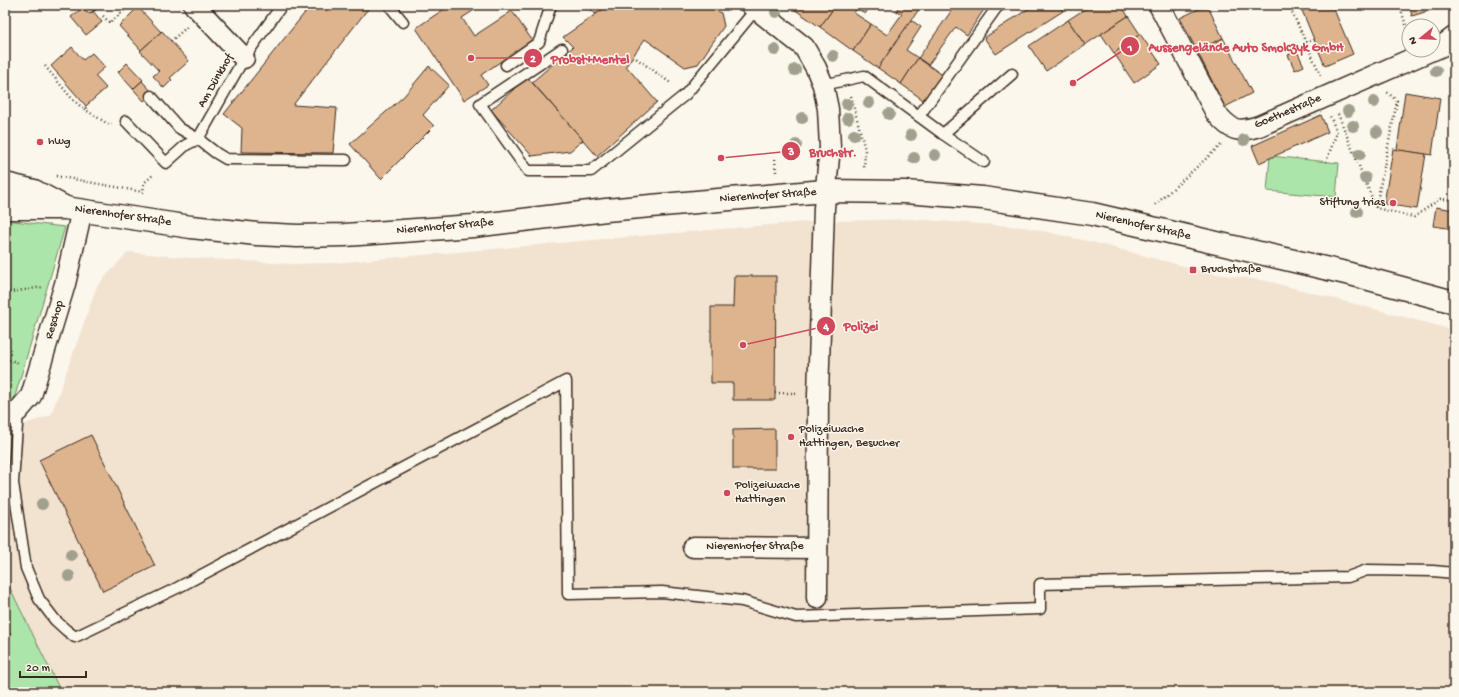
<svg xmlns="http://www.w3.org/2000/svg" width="1459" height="697" viewBox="0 0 1459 697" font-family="'Gochi Hand',sans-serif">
<rect width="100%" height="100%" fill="#fbf7ec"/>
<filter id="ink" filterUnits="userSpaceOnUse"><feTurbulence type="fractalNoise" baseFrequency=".025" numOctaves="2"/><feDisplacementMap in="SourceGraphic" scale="8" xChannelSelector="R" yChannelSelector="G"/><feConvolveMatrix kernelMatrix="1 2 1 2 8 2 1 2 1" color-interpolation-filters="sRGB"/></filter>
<g filter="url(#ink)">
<!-- built -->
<polygon fill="#f2e3d0" points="911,219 1024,227 1096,243 1210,273 1267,281 1454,330 1454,692 61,692 5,578 5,431 51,415 97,286 128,252 179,257 292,264 333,263 604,239 804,222"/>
<!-- green -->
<g fill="#ace5a9" stroke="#748864">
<polygon points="1270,156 1339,163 1336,197 1267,191"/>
<polygon points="5,220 65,227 5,430"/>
<polygon points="5,578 61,692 5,692"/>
</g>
<!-- building -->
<g fill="#deb48f" stroke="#3b2a1e">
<polygon points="86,5 88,5 102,22 86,35 71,17"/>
<polygon points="311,5 371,5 293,105 337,108 333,153 241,152 242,128 224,114"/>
<polygon points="450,5 482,5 462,18 474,36 512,11 532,40 481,75 488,85 464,100 416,28"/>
<polygon points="585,5 609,5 596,14"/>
<polygon points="609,5 709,5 721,13 724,26 698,64 685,67 645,39 626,66 657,102 597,156 532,82 573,47 563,37"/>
<polygon points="788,5 836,5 820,27"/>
<polygon points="836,5 871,5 865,14 857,8 854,13 871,24 853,51 820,27"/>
<polygon points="900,5 922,5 878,68 853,51 871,24 887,35 902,14 896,11"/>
<polygon points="951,5 987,5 967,35 956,27 928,65 918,58 919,57 954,7"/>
<polygon points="1034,5 1059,5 1063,11 996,54 984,38"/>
<polygon points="1091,5 1121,5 1128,16 1085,45 1068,20"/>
<polygon points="1207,5 1223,38 1197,51 1180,18"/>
<polygon points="1309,5 1332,5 1353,54 1325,66 1301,8"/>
<polygon points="1409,5 1444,5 1444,6 1412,16"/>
<polygon points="138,7 161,32 141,50 119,26"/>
<polygon points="1128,16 1140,34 1114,53 1101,34"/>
<polygon points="911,20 921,27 906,50 918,58 901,84 878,68"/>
<polygon points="1068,20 1085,45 1046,71 1029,46"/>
<polygon points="162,31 189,61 170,78 172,80 164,88 153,76 159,71 140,51"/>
<polygon points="1140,34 1161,64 1134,83 1114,53"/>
<polygon points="1223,38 1252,93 1225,107 1197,51"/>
<polygon points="72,47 83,60 92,53 105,67 95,76 106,88 86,106 51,66"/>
<polygon points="1297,51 1304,66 1295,70 1288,55"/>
<polygon points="918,58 944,76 926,102 901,84"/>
<polygon points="127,63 143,80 133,89 118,72"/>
<polygon points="429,66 449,85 423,115 434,126 381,179 350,144 404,96"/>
<polygon points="527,77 583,140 570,151 532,156 491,110"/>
<polygon points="142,81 153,93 144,101 133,89"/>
<polygon points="1405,92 1440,98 1432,155 1397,150"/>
<polygon points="1321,115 1328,132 1259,163 1252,146"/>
<polygon points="1393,149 1426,154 1417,209 1384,204"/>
<polygon points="1436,207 1454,210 1454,229 1433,226"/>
<polygon points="734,276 776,276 775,400 733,400 733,383 711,383 711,307 733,307"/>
<polygon points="775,429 775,469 733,469 733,430"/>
<polygon points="91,435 155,566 103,591 39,460"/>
</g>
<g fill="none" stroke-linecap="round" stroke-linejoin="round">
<!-- lane casing -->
<g stroke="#3b2a1e" stroke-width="13">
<g id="lane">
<polyline points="389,5 403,22"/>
<polyline points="89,7 92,5"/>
<polyline points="562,49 480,104 528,171 591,171 686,94 756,9"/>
<polyline points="506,65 539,42 551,5"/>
<polyline points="823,85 864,76 943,134 984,162"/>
<polyline points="151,96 179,128 198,139 216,153 226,159 346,160"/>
<polyline points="919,116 997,7 1001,5"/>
<polyline points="126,121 166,163 186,145 198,139 244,58 282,5"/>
<polyline points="943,134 1012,74"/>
<polyline points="18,411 13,483 26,568 39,599 55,620 66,630 75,637 177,588 566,381 568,594 662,592 742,601 796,617 1040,609 1040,584 1348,577 1367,570 1433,571 1454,573"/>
</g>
</g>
<!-- street casing -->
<g stroke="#3b2a1e" stroke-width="23">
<g id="street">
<polyline points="194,5 244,58"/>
<polyline points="751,5 804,47 816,68 823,85 828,109 830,147 824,208 818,395 817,598"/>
<path d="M1159,5L1216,113C1231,131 1237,133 1259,126L1432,50"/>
<polyline points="1433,50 1442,46 1454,37"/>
<polyline points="5,417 18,411 31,396 65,284 82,210"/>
<polyline points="693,547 817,548"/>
</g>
</g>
<!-- secondary casing -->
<g stroke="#3b2a1e" stroke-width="25">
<g id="secondary">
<polyline points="5,184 34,191 64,207"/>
<polyline points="5,208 65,208 191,227 257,234 297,236 345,235 473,226 606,210 730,199 825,191 905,192 983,198 1092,214 1350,274 1454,302"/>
</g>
</g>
<!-- path -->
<g stroke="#3b2a1e" stroke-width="2.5" stroke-dasharray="1 3" stroke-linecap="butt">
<polyline points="1289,5 1321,76"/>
<polyline points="1399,5 1409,33"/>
<polyline points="103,16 110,23 130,5"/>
<polyline points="171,41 187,27"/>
<polyline points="1306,43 1314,39"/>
<polyline points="633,56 672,84"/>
<polyline points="45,66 73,100 84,109 88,106"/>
<polyline points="851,96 865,150 864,169"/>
<polyline points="84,109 108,124 112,124"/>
<polyline points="1338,114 1376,208 1414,217 1440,199 1454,200"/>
<polyline points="775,159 776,172"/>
<polyline points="1326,162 1337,132 1330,116"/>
<polyline points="56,176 143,192"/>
<polyline points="143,193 144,183 154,174"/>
<polyline points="1155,205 1221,145"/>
<polyline points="1376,207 1397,101 1387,92"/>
<polyline points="5,293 43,287"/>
<polyline points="5,359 20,363"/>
<polyline points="775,393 798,393"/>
<polyline points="5,610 10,635 5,641"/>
</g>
<!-- lane -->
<use href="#lane" stroke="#fbf7ec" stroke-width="10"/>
<!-- street -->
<use href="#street" stroke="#fbf7ec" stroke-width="20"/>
<!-- secondary -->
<use href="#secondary" stroke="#fbf7ec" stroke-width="22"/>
</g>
<!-- trees -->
<g fill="#a1a08e">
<circle cx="776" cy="12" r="6"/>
<circle cx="775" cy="50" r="6"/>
<circle cx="833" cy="56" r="6"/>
<circle cx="795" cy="70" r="6"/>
<circle cx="1436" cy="71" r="6"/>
<circle cx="1374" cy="102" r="6"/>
<circle cx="869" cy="103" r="6"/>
<circle cx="847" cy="104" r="6"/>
<circle cx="1348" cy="111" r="6"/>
<circle cx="889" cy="114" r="6"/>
<circle cx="802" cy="118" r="6"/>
<circle cx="848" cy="118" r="6"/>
<circle cx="1353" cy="126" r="6"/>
<circle cx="1377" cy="132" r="6"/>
<circle cx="854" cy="135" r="6"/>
<circle cx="911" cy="135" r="6"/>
<circle cx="1244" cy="140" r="6"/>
<circle cx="796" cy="145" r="6"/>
<circle cx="1360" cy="154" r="6"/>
<circle cx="935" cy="155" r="6"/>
<circle cx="914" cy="158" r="6"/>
<circle cx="1365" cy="178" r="6"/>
<circle cx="1357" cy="212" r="6"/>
<circle cx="42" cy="504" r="6"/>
<circle cx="71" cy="555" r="6"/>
<circle cx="69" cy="576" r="6"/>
</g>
</g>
<!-- markers -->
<g fill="#d1495b" stroke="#fbf7ec" stroke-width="1.5">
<circle cx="40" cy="142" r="4"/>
<circle cx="1393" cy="203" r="4"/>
<rect x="1189" y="266" width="8" height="8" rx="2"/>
<circle cx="791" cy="437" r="4"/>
<circle cx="727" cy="493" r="4"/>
</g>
<g text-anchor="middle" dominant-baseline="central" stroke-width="3" stroke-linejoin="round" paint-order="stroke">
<!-- street labels -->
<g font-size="12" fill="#3b2a1e" stroke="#fbf7ec">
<text transform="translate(216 81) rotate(-60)">Am Dünkhof</text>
<text transform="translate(1288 112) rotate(-23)">Goethestraße</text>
<text transform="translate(768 196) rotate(-4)">Nierenhofer Straße</text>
<text transform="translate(123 216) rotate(8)">Nierenhofer Straße</text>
<text transform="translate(1143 226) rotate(13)">Nierenhofer Straße</text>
<text transform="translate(445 227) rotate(-5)">Nierenhofer Straße</text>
<text transform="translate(55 320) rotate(-73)">Reschop</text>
<text x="755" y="547">Nierenhofer Straße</text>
</g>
<!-- poi labels -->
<g font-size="12" fill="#3b2a1e" stroke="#fbf7ec" text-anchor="start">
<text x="48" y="142">hwg</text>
<text x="1385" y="203" text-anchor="end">Stiftung trias</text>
<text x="1201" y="270">Bruchstraße</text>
<text x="799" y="430">Polizeiwache<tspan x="799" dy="14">Hattingen, Besucher</tspan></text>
<text x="735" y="486">Polizeiwache<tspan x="735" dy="14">Hattingen</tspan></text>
</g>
</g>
<!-- callouts -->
<path fill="none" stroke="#d1495b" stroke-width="1.5" d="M1073 83L1130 46M471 58L533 58M721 158L791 151M743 345L826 326"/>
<g fill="#d1495b" stroke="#fbf7ec" stroke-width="1.5">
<circle cx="1073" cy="83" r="4"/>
<circle cx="471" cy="58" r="4"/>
<circle cx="721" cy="158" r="4"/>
<circle cx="743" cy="345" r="4"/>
<circle cx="1130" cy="46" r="10"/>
<circle cx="533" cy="58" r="10"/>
<circle cx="791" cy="151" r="10"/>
<circle cx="826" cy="326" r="10"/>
</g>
<g font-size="12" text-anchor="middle" font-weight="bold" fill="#fff">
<text x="1130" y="51">1</text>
<text x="533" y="62">2</text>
<text x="791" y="155">3</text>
<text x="826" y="330">4</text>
</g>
<g font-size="13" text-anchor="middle" font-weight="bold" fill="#d1495b" stroke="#fbf7ec" stroke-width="3" stroke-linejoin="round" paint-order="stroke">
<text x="1246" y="51">Aussengelände Auto Smolczyk GmbH</text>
<text x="590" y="63">Probst+Mentel</text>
<text x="833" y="156">Bruchstr.</text>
<text x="861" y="330">Polizei</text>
</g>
<!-- margin -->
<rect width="1459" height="697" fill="none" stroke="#fbf7ec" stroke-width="20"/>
<rect x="10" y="10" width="1439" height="677" fill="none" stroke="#3b2a1e" stroke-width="1.5" filter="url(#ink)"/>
<!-- north arrow -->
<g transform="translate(1421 38) rotate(252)"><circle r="19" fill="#fbf7ec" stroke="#aea59a"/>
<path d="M0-3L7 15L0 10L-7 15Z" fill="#d1495b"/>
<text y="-6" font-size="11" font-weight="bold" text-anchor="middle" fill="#3b2a1e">N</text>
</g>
<!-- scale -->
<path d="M20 671v6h66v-6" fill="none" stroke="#3b2a1e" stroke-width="2"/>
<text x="26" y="671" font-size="12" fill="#3b2a1e" stroke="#fbf7ec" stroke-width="3" paint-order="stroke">20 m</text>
</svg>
